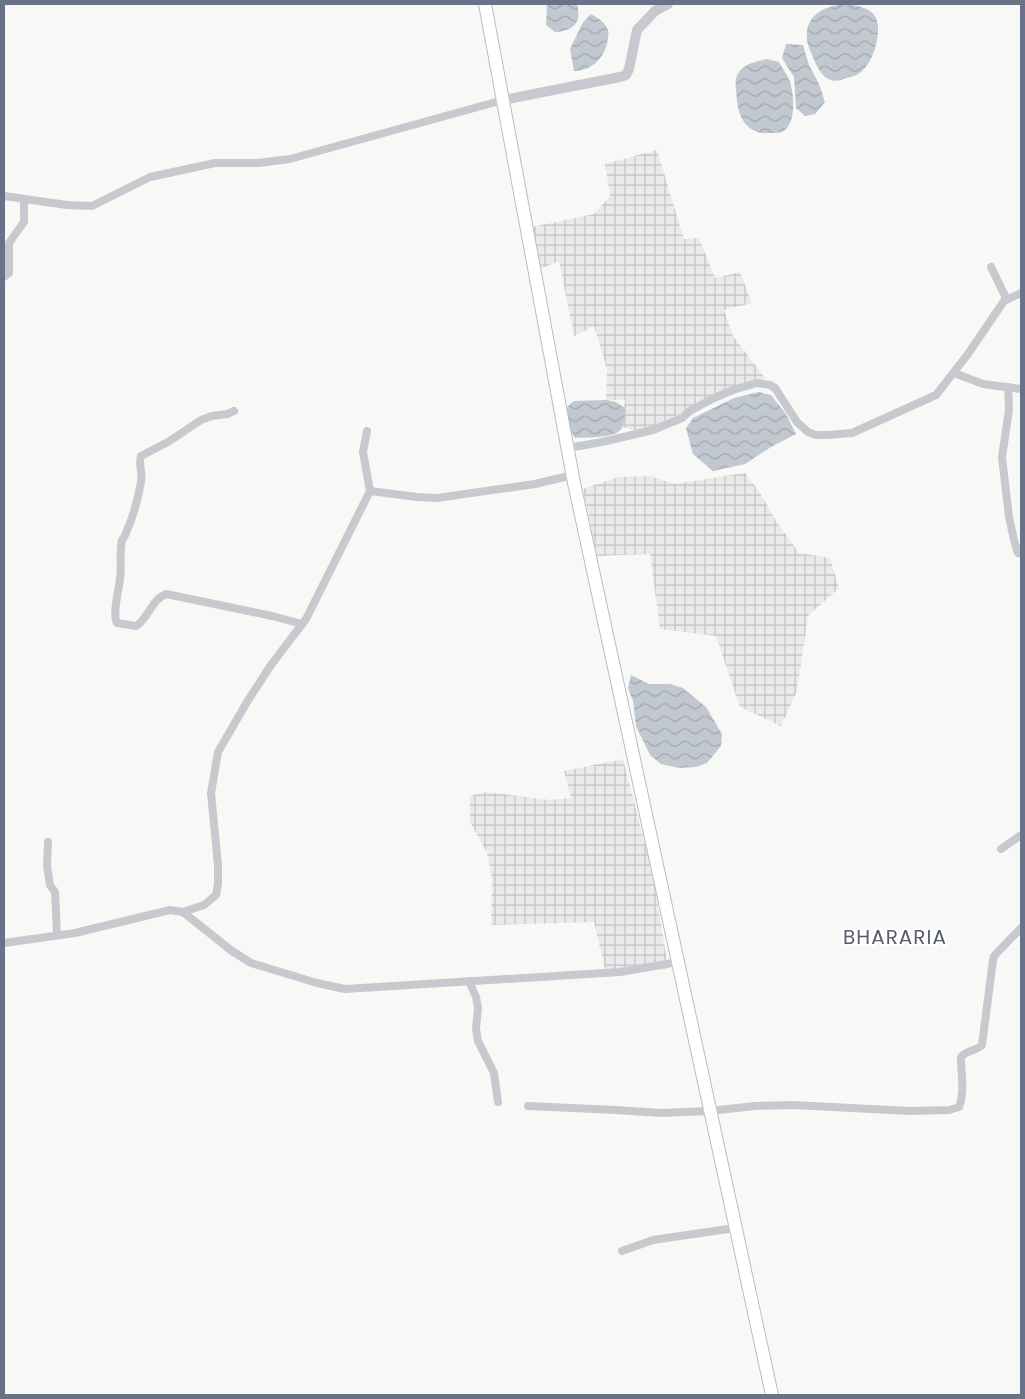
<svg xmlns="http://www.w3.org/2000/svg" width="1025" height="1399" viewBox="0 0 1025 1399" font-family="Poppins,sans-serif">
<defs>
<pattern id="industrial-grid" width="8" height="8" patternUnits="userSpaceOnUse" patternTransform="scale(1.25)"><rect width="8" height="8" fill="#e9eaea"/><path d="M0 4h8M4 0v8" fill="none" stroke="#c1c2c3"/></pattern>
<pattern id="water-waves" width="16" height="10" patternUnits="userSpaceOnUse" patternTransform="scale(1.25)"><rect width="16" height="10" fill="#c2c8cf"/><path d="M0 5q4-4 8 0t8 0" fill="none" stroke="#a2a7ae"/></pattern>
</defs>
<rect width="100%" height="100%" fill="#f8f9f7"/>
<!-- industrial -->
<g fill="url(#industrial-grid)">
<polygon points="657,150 684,239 699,238 715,278 740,272 752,303 724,310 733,336 765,378 712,399 641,432 622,427 625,400 606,400 607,369 594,326 574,336 559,261 535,271 527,228 594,214 610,196 605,164"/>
<polygon points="745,473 758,490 777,522 799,553 830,558 839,588 808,616 797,691 781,726 740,707 716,636 660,629 650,554 597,556 583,489 618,477 650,476 674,484"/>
<polygon points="623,759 653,875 668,968 607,977 594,922 491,925 492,879 487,853 470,822 470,796 487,792 549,800 571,798 564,771"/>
</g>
<!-- water -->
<g fill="url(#water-waves)">
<path d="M547,4H577C582,22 574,31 555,32L546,25Z"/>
<path d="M847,4C857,6 869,7 875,16C883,30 874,60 863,70C859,75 852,77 846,78C841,80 836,82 831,80C822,78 816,65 813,57C811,52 807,45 807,39C804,14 827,5 847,4Z"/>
<path d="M591,14C598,18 605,22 608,30C609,33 608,36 608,38C606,56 593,71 574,71L570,49L583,22Z"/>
<polygon points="786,44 803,45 809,65 819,84 825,102 815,114 805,116 796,108 794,77 782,58"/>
<path d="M767,59L779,62C782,68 788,75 790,82C794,95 797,124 782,132C778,133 771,133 767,133C758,134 749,129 744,122C737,112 737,100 736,89C733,67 749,63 767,59Z"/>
<polygon points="759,392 771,395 786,414 796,434 771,447 745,464 713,471 693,454 686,428 693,418 734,398"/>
<path d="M606,400L616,402L625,408C625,414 625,422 622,428C615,439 587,437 575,438L571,431L565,411L568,406L574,401Z"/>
<polygon points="631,675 649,684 670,684 683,688 706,707 722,734 721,746 707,763 696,767 679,768 661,764 650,755 636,726 633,701 628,688"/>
</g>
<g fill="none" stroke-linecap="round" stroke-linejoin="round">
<!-- primary casing -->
<g stroke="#babcc2" stroke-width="14">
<polyline id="primary" points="485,4 574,483 772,1395"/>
</g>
<!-- minor -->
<g stroke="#c7c9ce" stroke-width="8">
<polyline points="4,196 67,205 92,206 150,177 215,163 258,163 290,159 503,100"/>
<polyline points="991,267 1007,300"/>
<polyline points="4,277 9,273 9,243 24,222 24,199"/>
<polyline points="954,373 983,384 1021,389"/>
<polyline points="1008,387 1009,410 1002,457 1009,517 1014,540 1018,553 1021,554"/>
<path d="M234,411L227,414L212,416L201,420L168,442L141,456C138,463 143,473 141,482C138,499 133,517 126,533C126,534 123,539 122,540C119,553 122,566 120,578C119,589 112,615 117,623L136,626C149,618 151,600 166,594L272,616L302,624"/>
<polyline points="568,448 602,442 653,430 682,418 690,411 712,399 733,390 757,383 770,385 775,388 797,422 808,432 816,435 828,435 852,433 936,395 968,354 1004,301 1021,293"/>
<polyline points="370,491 417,497 437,498 535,484 573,475"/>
<polyline points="48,842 47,866 50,885 55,892 57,935"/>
<polyline points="1001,849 1021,835"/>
<polyline points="183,912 204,905 216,895 218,884 218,865 211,793 218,752 247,702 271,665 306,619 370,491 363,452 367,431"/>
<polyline points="4,943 75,933 170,910 183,912 232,951 251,963 317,983 345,989 620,972 678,962"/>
<polyline points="469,981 476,997 478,1008 476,1029 478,1041 494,1073 498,1102"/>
<path d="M528,1106L616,1110L661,1113L709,1111L755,1106L793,1105L910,1111L949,1110L959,1107C965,1092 961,1073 961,1057C966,1050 977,1051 982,1045L993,960L994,956L1021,928"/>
<polyline points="622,1251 653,1240 735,1228"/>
</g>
<!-- tertiary -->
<polyline stroke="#c7c9ce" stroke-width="10" points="503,100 620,77 626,75 629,69 637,30 655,11 668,4"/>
<!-- primary -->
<use href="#primary" stroke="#fff" stroke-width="12"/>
</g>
<g text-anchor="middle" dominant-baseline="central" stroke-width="5" stroke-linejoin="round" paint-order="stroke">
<!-- quarter labels -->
<g font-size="20" letter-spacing="1" fill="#575d6c" stroke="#fff">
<text x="895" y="937">BHARARIA</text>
</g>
</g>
<!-- border -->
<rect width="1025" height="1399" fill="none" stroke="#697287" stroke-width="10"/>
</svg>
